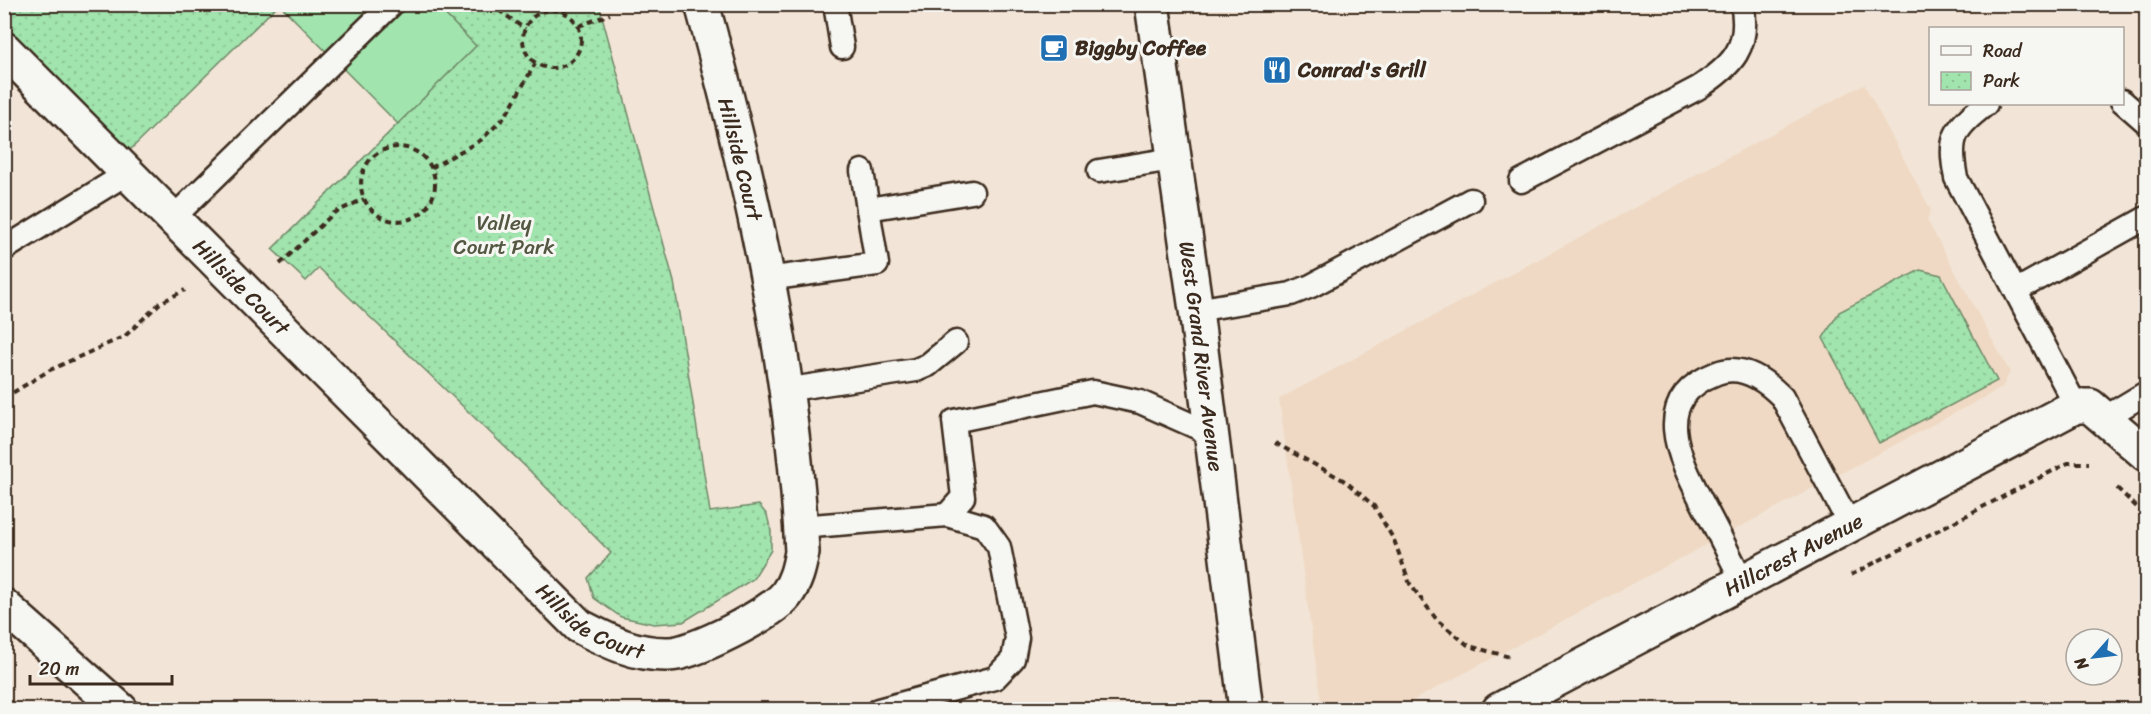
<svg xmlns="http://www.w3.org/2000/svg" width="2151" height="714" viewBox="0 0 2151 714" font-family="Sriracha,sans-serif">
<defs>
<pattern id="park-dots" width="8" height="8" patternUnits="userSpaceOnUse" patternTransform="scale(1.5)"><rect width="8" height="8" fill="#a1e4ae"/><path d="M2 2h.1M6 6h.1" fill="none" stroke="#8cc495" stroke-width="1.8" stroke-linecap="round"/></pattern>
</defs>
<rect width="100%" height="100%" fill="#f2e5d7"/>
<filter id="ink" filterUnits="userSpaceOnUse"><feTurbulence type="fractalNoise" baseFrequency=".0167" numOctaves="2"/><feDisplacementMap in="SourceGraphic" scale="12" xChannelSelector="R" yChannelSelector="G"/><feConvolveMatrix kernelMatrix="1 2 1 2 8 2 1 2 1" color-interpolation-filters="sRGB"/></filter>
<g filter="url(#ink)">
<!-- built -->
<polygon fill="#efd9c4" points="1864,84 1931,210 1927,220 2010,372 2002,388 1395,710 1322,709 1279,399"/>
<!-- grass -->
<polygon fill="#a1e4ae" stroke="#6e8766" stroke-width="1.5" points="280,5 436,5 477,46 398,124"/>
<!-- park -->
<g fill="url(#park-dots)" stroke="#6e8766" stroke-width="1.5">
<polygon points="5,5 278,5 128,152 5,25"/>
<polygon points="436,5 599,5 674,282 710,512 759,505 767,515 771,531 771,550 753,579 683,622 654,624 621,617 594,598 588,578 611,553 530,471 319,268 306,281 272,249 476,46"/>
<polygon points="1920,270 1941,275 1997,381 1879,443 1823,338 1839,312"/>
</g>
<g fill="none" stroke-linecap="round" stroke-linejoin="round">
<!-- service casing -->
<g stroke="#3b2a1e" stroke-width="27">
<g id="service">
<polyline points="835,4 842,47"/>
<polyline points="2122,101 2146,122"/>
<path d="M1986,104C1954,129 1948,137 1956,178L2076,406"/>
<polyline points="862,171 868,209"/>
<polyline points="1099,171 1173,159"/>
<path d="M1521,181L1698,88C1732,66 1751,47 1742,4"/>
<polyline points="173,218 392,4"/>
<polyline points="4,249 126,174"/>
<polyline points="767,279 877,264 868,209 972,192"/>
<polyline points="2017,290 2146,218"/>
<polyline points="1196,310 1291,294 1311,286 1471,200"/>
<polyline points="784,390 916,370 928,365 956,342"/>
<polyline points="2106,417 2146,393"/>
<polyline points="947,515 963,497 954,421 1093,392 1140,402 1212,434"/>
<polyline points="800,527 947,515 984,526 999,547 1017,638 1013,659 995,678 878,710"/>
<path d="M1743,582C1730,557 1718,532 1705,508C1680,459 1647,400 1717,373C1742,363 1766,381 1782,397L1850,525"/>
</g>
</g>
<!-- minor casing -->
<g stroke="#3b2a1e" stroke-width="38">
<g id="minor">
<path id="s1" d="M4,49L579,626C608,641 634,655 669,654C693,654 771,614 786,595C796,582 799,568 802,552C793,368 751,182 702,4"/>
<polyline points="4,606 121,710"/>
<path id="s2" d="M1499,710L2076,406H2090L2146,454"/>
</g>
</g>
<!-- primary casing -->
<g stroke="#3b2a1e" stroke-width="38">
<g id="primary">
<path id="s3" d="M1152,4L1196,310L1246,710"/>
</g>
</g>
<!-- path -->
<g stroke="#3b2a1e" stroke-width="4" stroke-dasharray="6 4.5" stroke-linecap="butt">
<polyline points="490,4 525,29"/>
<circle cx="552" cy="39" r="29"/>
<polyline points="579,26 610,14"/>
<circle cx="398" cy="184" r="37"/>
<polyline points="431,168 481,140 505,117 535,64"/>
<polyline points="280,264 334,213 364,199"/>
<polyline points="4,398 50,370 125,336 160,303 185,290"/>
<polyline points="1275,443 1345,481 1374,506 1394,540 1410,584 1437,620 1469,646 1510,657"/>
<polyline points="2117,488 2146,516"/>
<polyline points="1851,575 2068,463 2089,463"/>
</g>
<!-- service -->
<use href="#service" stroke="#f6f6f2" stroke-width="22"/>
<!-- minor -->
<use href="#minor" stroke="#f6f6f2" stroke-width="33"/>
<!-- primary -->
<use href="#primary" stroke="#f6f6f2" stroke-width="33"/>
</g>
</g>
<!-- icons -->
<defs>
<g id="cafe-square" transform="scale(1.5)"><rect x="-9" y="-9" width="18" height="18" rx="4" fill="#1f6fb2" stroke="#f6f6f2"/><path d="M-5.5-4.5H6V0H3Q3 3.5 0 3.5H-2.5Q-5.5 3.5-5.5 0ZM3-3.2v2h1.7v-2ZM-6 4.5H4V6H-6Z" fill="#fff"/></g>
<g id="restaurant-square" transform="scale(1.5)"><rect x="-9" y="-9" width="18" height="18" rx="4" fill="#1f6fb2" stroke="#f6f6f2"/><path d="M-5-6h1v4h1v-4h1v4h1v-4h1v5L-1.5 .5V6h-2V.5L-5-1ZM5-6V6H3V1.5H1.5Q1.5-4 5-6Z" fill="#fff"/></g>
</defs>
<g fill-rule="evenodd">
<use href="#cafe-square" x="1054" y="48"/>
<use href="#restaurant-square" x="1277" y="70"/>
</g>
<g text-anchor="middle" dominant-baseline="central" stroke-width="6" stroke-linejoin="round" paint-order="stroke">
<!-- poi labels -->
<g font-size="21" font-weight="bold" fill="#3b2a1e" stroke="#f6f6f2" text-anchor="start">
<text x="1075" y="48">Biggby Coffee</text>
<text x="1298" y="70">Conrad's Grill</text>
</g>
<!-- street labels -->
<g font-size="21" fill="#3b2a1e" stroke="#f6f6f2">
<text transform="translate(740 159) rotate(76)">Hillside Court</text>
<text stroke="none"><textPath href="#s1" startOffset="336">Hillside Court</textPath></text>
<text stroke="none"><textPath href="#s3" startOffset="356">West Grand River Avenue</textPath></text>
<text stroke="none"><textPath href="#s2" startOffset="333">Hillcrest Avenue</textPath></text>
<text stroke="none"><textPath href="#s1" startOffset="822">Hillside Court</textPath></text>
</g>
<!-- park labels -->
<g font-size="21" fill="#545842" stroke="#f6f6f2">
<text x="504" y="223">Valley<tspan x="504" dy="24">Court Park</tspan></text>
</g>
</g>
<!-- margin -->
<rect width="2151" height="714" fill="none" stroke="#f6f6f2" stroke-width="24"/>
<rect x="12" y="12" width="2127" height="690" fill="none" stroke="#3b2a1e" stroke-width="2" filter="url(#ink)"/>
<!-- legend -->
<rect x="1929" y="27" width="195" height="78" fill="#f6f6f2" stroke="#aba49d" stroke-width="1.5"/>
<rect x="1941" y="46" width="30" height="9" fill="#f6f6f2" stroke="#aba49d" stroke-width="1.5"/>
<text x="1983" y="57" font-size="18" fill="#3b2a1e">Road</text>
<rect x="1941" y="72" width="30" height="18" fill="url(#park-dots)" stroke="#aba49d" stroke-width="1.5"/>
<text x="1983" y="87" font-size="18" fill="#3b2a1e">Park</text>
<!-- north arrow -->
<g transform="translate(2094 657) rotate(242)"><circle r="28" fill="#f6f6f2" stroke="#aba49d" stroke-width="1.5"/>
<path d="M0-4.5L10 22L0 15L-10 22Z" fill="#1f6fb2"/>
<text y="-9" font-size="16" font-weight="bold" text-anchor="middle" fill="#3b2a1e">N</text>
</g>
<!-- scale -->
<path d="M30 675v9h142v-9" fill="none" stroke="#3b2a1e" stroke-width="3"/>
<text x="39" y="675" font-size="18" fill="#3b2a1e" stroke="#f6f6f2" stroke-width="4.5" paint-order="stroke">20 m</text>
</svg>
